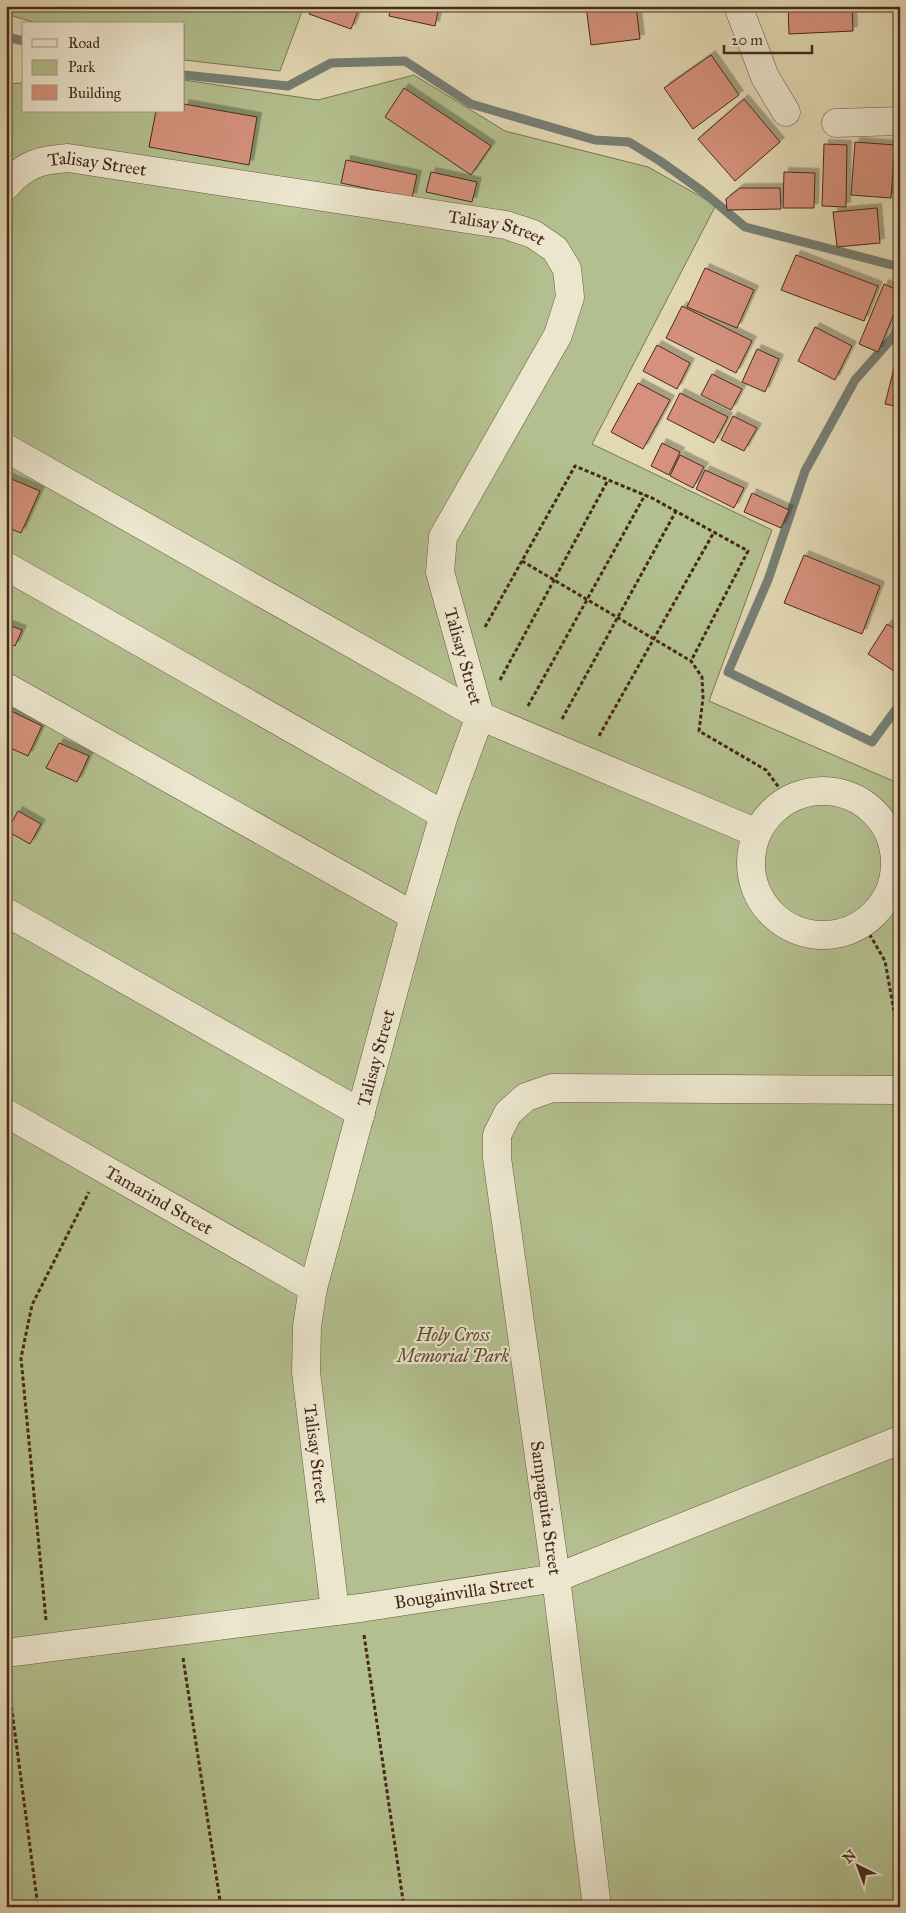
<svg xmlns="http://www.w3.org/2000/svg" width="906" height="1913" viewBox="0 0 906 1913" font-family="'IM FELL Great Primer',serif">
<defs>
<filter id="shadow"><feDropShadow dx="4.5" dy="-4.5" stdDeviation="0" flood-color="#0004"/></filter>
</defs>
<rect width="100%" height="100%" fill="#e2d8b4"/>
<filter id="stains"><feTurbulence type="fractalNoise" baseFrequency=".004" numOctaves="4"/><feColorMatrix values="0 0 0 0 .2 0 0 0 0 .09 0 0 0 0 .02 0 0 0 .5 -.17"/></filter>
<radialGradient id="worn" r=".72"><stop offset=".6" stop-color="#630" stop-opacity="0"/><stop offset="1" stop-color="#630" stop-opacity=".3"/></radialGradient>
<!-- green -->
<g fill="#b3bf8e" stroke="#7d7454">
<polygon points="6,6 304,6 280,71 184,60 184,24 40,24 6,14"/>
<polygon points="414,75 505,131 648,167 716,205 592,444 772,530 709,701 900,784 900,1907 6,1907 6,84 24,83 24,111 184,111 184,80 318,100"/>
</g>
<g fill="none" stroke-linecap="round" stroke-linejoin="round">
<!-- stream -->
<g stroke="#767f74" stroke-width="9">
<polyline points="6,12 9,6"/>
<polyline points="6,37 24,41"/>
<polyline points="184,75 288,86 331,63 405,61 471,104 595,140 629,142 660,161 702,191 745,227 900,267"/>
<polyline points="900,319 894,336 855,380 805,471 768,580 728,672 872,742 900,704"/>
</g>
</g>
<!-- building -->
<g fill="#d5917d" stroke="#47291b" filter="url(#shadow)">
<polygon points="312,6 360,6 351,29 309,14"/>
<polygon points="391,6 439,6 435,26 389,16"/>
<polygon points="586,6 636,6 640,39 591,45"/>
<polygon points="788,6 852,6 853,31 789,34"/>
<polygon points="711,55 739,95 693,129 664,88"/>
<polygon points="404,88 491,146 471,175 385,117"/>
<polygon points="744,99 780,142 735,181 698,139"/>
<polygon points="184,104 257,117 249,165 149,147 156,111 184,111"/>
<polygon points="855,142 895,145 891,198 851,195"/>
<polygon points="824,144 847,145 846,207 822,206"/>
<polygon points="346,160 417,175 412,198 341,183"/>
<polygon points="431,172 477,182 472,202 426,192"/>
<polygon points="784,172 815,173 814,208 783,208"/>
<polygon points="740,188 780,188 781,209 727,210 726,199"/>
<polygon points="877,208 880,243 837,247 833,212"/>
<polygon points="796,255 878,286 864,321 781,290"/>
<polygon points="705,268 754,290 737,328 687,307"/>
<polygon points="884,284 900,291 900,300 878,352 859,344"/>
<polygon points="682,306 752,341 736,373 666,338"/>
<polygon points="815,327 852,346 835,380 798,361"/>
<polygon points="657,345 690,363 677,389 643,371"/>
<polygon points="757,349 779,359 765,392 742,382"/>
<polygon points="895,364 900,366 900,407 885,404"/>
<polygon points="712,374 742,389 731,410 701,395"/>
<polygon points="638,383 670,400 643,449 611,432"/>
<polygon points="680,393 728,417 714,443 667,419"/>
<polygon points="733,416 757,428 744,451 721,440"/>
<polygon points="662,443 680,452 669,475 651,466"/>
<polygon points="680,455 704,467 693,488 670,476"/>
<polygon points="705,470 744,488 734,508 696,489"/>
<polygon points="7,477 40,491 21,533 6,527"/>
<polygon points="752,493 789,510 781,528 744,512"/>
<polygon points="804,555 880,586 862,634 784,603"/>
<polygon points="6,624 22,630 15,646 6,643"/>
<polygon points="887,624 900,632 900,675 868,654"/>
<polygon points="9,710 42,726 28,756 6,746 6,716"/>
<polygon points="59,743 89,756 77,782 46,768"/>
<polygon points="18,811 41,824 30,844 7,831"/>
</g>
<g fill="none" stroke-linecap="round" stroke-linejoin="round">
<!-- minor casing -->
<g stroke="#6e5541" stroke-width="29">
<g id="minor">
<polyline points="738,6 765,77 786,112"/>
<polyline points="836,123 900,121"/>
<path id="s1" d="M6,186C25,164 40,160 68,158L506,225L533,234L555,249L567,269L570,297L558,335L443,537L440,572L480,716L444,815L414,916L313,1288L307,1326L306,1372L335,1611"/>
<polyline points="6,448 480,716 757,833"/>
<polyline points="6,566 444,815"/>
<polyline points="6,687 414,916"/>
<circle cx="823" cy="863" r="72"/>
<polyline points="6,912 361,1113"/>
<path id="s2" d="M6,1113L313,1288"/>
<path id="s3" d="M6,1653L360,1608L556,1578L900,1440"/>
<polyline points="597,1907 556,1578 497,1158 497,1135 508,1113 526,1097 552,1088 900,1090"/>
</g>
</g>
<!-- path -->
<g stroke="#47291b" stroke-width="3" stroke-dasharray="4 2.5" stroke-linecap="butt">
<polyline points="522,561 691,661 702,677 703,698 699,731 766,770 788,800"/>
<polyline points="485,627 575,466 652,498 748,551 691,661"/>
<polyline points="500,680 608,480"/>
<polyline points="528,706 645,495"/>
<polyline points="562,719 676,511"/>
<polyline points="599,736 714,532"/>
<polyline points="894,848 900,850"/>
<polyline points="863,923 885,961 900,1045"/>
<polyline points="46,1620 21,1358 32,1305 89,1192"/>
<polyline points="364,1635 404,1907"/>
<polyline points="183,1658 221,1907"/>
<polyline points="8,1681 38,1907"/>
</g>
<!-- minor -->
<use href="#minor" stroke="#ece6ce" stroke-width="28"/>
</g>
<g text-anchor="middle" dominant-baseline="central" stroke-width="4.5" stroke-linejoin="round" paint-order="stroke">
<!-- street labels -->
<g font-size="18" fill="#47291b" stroke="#ece6ce">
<text stroke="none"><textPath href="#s1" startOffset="100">Talisay Street</textPath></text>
<text stroke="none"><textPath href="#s1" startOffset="505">Talisay Street</textPath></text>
<text stroke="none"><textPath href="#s1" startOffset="1015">Talisay Street</textPath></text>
<text transform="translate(376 1058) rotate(-75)">Talisay Street</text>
<text stroke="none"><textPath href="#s2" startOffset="176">Tamarind Street</textPath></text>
<text stroke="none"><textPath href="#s1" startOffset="1840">Talisay Street</textPath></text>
<text transform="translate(546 1508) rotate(82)">Sampaguita Street</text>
<text stroke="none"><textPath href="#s3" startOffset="462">Bougainvilla Street</textPath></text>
</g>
<!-- park labels -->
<g font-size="18" font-style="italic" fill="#5d4732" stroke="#ece6ce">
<text x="453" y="1335">Holy Cross<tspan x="453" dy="21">Memorial Park</tspan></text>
</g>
</g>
<!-- margin -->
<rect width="906" height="1913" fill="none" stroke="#e2d8b4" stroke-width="25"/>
<rect x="8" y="8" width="891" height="1898" fill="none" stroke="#47291b" stroke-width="2.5"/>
<rect x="12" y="12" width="881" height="1888" fill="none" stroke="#47291b"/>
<!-- legend -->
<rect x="22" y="22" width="162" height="90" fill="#ece6ce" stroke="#aa9a86"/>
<rect x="32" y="39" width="25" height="8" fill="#ece6ce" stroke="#aa9a86"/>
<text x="68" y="48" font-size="15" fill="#47291b">Road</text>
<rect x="32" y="60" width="25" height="15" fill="#b3bf8e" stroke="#aa9a86"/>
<text x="68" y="72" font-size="15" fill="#47291b">Park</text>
<rect x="32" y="85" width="25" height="15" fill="#d5917d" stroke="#aa9a86"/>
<text x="68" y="98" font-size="15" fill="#47291b">Building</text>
<!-- north arrow -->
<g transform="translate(858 1866) rotate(318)" stroke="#ece6ce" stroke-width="4" paint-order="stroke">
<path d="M0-4L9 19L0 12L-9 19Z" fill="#47291b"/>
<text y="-8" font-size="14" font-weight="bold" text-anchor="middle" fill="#47291b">N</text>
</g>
<!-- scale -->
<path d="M724 45v8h88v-8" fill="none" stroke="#47291b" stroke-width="2.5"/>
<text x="731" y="45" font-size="15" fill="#47291b" stroke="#ece6ce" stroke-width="4" paint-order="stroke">20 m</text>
<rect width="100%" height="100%" filter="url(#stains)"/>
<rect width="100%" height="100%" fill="url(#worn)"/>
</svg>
